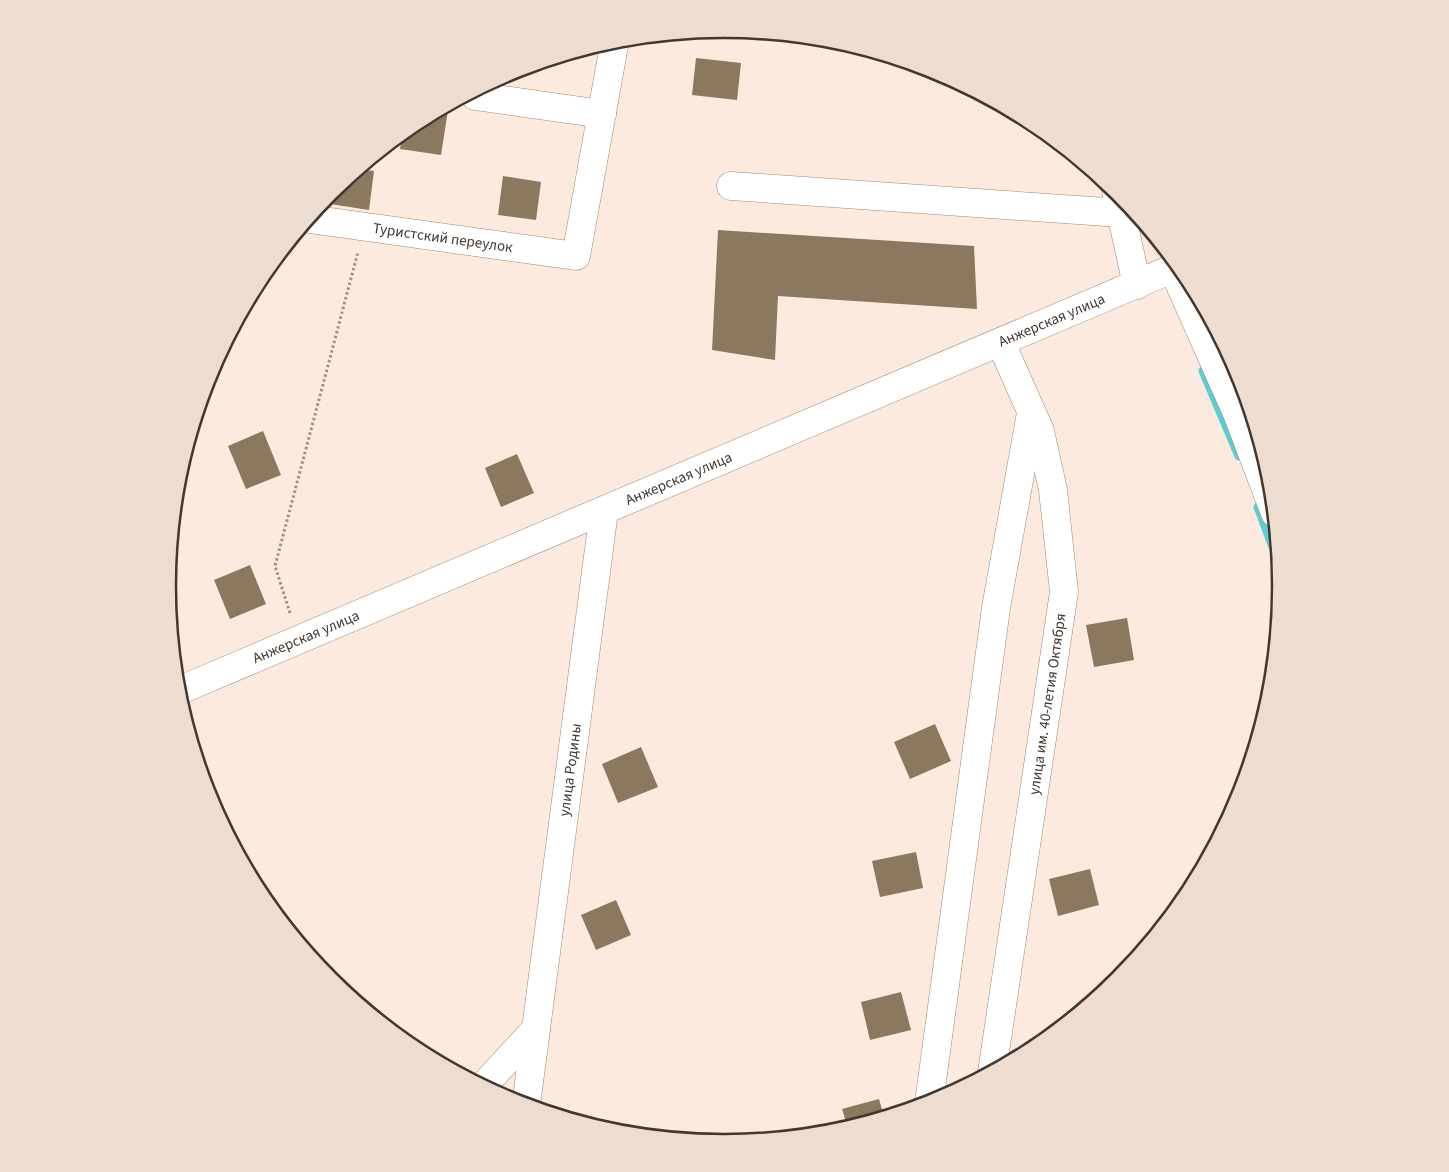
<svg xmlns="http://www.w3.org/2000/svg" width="1449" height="1172" viewBox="0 0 1449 1172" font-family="'Source Sans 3',sans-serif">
<rect width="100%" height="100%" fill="#fceade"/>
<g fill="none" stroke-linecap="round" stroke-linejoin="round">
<!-- stream -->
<g stroke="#5acdd5" stroke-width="9">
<polyline points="1162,245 1162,247"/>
<polyline points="1203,371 1239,456"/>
<polyline points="1258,507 1279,563"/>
</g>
</g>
<!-- building -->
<g fill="#8a785f">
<polygon points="696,58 741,63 737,100 692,95"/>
<polygon points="440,109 448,110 441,155 400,149 403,133 415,123"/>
<polygon points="359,169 374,171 369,210 330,204 332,191"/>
<polygon points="503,176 541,182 536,220 498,215"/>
<polygon points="718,230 974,246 977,309 778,296 775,360 712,350"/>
<polygon points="263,431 281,475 246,489 228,446"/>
<polygon points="517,454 534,493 501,507 485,468"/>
<polygon points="250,565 266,604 230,619 214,580"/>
<polygon points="1127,618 1134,660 1094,667 1086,625"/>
<polygon points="935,724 951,761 910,779 894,742"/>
<polygon points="641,747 658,787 618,803 602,764"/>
<polygon points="916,852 923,888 880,897 872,861"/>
<polygon points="1090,869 1099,905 1058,916 1049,879"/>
<polygon points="616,900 631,935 596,950 581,915"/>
<polygon points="901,992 911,1030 870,1040 861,1002"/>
<polygon points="879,1099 884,1117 848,1128 842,1109"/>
</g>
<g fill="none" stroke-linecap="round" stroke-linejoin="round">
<!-- minor casing -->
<g stroke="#a28775" stroke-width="29">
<g id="minor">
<polyline points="475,96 602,114"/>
<polyline points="731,186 1121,213"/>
<polyline points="1116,190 1137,285"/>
<path id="s1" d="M309,219L576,256L615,40"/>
<polyline points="1173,269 1237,413 1275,513"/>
<path id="s2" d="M178,691L1179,266"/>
<path id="s3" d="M992,1072L1064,592L1053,490L1040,431L1001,343"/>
<polyline points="483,1086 536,1029"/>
<polyline points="929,1103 996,608 1031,413"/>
<path id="s4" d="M526,1105L604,511"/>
</g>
</g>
<!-- path -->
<polyline stroke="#9f9187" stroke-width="3" stroke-dasharray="2.5 2.5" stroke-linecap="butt" points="290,613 275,566 358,252"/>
<!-- minor -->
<use href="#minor" stroke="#fff" stroke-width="28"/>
</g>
<g text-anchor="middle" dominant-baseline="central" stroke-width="5" stroke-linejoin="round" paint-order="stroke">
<!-- street labels -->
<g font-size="15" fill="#433830" stroke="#fceade">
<text stroke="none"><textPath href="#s1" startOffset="135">Туристский переулок</textPath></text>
<text stroke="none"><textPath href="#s2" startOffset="949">Анжерская улица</textPath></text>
<text stroke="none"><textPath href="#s2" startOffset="544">Анжерская улица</textPath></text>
<text stroke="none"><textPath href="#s2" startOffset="139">Анжерская улица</textPath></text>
<text stroke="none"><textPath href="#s3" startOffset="372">улица им. 40-летия Октября</textPath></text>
<text stroke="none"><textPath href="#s4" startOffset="338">улица Родины</textPath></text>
</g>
</g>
<!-- crop -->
<path d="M0 0H1449V1172H0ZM176 586a548 548 0 1 1 1096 0a548 548 0 1 1-1096 0Z" fill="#eddcd0" fill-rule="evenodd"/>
<path fill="none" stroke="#433830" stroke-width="2.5" d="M176 586a548 548 0 1 1 1096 0a548 548 0 1 1-1096 0Z"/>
</svg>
